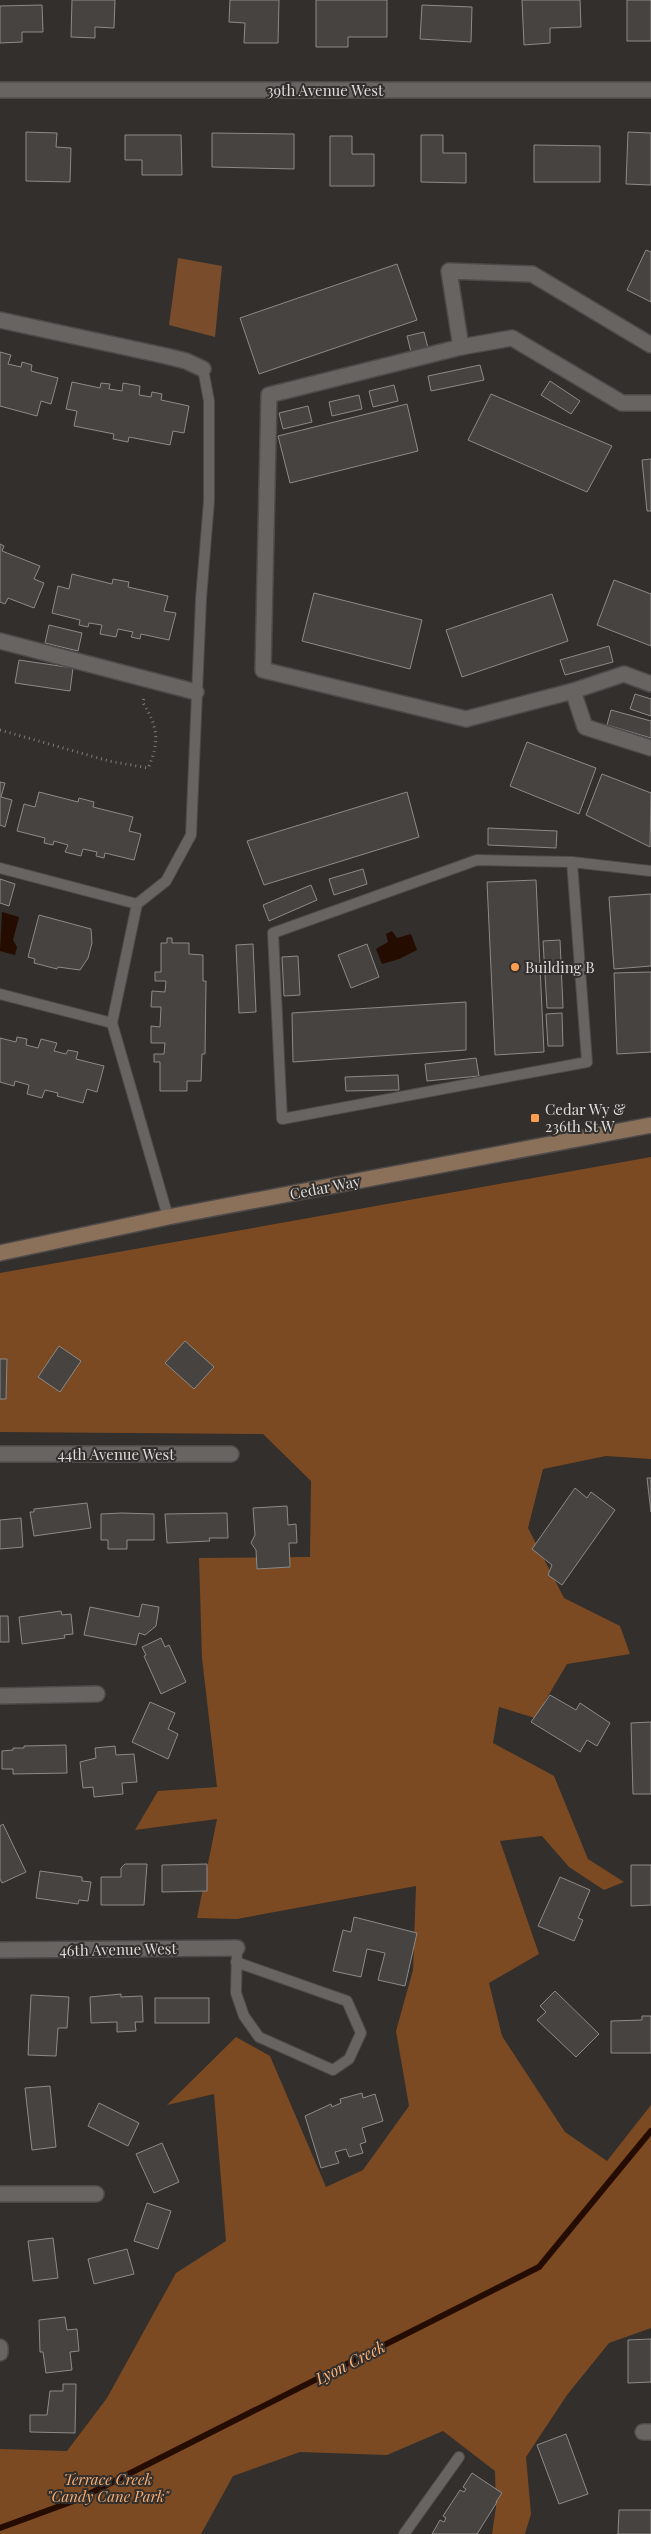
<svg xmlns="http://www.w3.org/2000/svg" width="651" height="2534" viewBox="0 0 651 2534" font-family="'Playfair Display',serif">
<rect width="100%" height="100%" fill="#322f2c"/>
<!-- green -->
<polygon fill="#794d2b" points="178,258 222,266 215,337 169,325"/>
<!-- forest -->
<polygon fill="#7c4a22" points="651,1157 651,1459 606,1456 543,1469 528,1528 564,1598 620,1626 630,1654 567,1664 535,1718 499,1707 493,1743 554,1776 588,1859 624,1882 604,1890 569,1867 542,1836 500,1841 539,1954 489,1983 502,2036 565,2132 607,2161 651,2105 651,2328 609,2343 567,2395 526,2457 531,2514 525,2534 492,2534 496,2507 495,2471 443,2431 387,2455 300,2452 233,2476 201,2534 0,2534 0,2449 67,2451 107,2398 176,2273 226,2241 214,2094 167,2105 236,2037 270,2056 326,2187 363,2170 409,2106 396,2031 413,1970 416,1886 237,1919 197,1918 217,1819 135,1830 158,1791 217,1787 202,1658 199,1558 310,1557 311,1481 263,1434 0,1432 0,1273"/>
<!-- water -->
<g fill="#250c00">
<polygon points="2,912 19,917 13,940 17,947 15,955 0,951"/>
<polygon points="392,931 397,938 411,934 417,950 399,959 382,964 376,949 388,942 386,934"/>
</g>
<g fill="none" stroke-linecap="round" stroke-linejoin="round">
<!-- stream -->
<polyline stroke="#250c00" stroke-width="6" points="0,2528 79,2499 539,2267 651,2131"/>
</g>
<!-- building -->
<g fill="#464341" stroke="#8d8a87">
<polygon points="72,0 115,0 114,28 95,27 95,38 71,37"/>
<polygon points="230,0 279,0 278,43 244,43 245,23 229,22"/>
<polygon points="316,0 387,0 387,37 348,37 348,47 316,47"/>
<polygon points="522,0 580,0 581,27 550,28 550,43 524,45"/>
<rect x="627" y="0" width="24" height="41"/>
<polygon points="42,5 43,32 22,32 22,42 0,43 0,6"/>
<polygon points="422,5 472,7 471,42 420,39"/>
<polygon points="26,132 57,133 56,147 71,148 70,182 26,181"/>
<polygon points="628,132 651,133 651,185 626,184"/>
<polygon points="212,133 294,134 294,169 212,167"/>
<polygon points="125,135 181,135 182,175 142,175 142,160 125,160"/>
<polygon points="421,135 443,135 443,153 466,153 466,183 421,182"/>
<polygon points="330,136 352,136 352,154 374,154 374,186 330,186"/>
<polygon points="534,145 600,146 600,182 534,182"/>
<polygon points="646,250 651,252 651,302 627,290"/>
<polygon points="397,264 417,320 259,374 240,318"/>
<polygon points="424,332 428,348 411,352 407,336"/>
<polygon points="0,352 11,355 8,364 21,367 22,362 32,365 31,371 58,378 51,404 41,401 37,416 0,406"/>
<polygon points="480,365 484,380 431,391 428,376"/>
<polygon points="550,381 580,401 571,414 541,395"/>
<polygon points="72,382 100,388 101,383 110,384 109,389 122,391 123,383 140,386 139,395 151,397 152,392 162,394 161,400 189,406 184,433 173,431 170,445 129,437 128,442 113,439 114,434 74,426 77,411 66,409"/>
<polygon points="394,385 398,401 373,407 369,391"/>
<polygon points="491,394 612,446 587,492 468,440"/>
<polygon points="359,395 362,409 332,416 329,402"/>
<polygon points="407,404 418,451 290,483 278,436"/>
<polygon points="308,406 312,422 283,429 279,413"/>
<polygon points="651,459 651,511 647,511 642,460"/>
<polygon points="0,544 4,546 2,551 40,566 34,579 44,583 34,608 8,598 5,604 0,602"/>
<polygon points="72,574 112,584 113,579 129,582 128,587 168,596 164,611 176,613 169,640 141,634 140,639 131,637 133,632 118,629 116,637 100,634 102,625 89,623 88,627 79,625 80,620 52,613 58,586 69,589"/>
<polygon points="614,580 651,594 651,646 597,625"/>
<polygon points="314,593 422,620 410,669 302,641"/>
<polygon points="552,594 568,641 462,677 446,630"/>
<polygon points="49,625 82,633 78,651 45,643"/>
<polygon points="609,646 613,662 565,675 560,660"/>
<polygon points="19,660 73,668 70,691 15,683"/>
<polygon points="635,694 651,699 651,716 630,709"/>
<polygon points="611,710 651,721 651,738 607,725"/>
<polygon points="527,742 596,768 579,814 510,786"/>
<polygon points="602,774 651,793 650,847 586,815"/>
<polygon points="0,782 5,783 1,797 12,800 5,827 0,825"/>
<polygon points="39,792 78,802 79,798 94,802 93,807 133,817 129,831 141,834 134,860 105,853 104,858 96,856 97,852 83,849 81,856 65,852 68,845 54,841 53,845 44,843 45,838 17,831 24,804 35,807"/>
<polygon points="407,792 419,837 264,885 247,841"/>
<polygon points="488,828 557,831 556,848 488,845"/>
<polygon points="363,869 367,884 334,895 329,879"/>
<polygon points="0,879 15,884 9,906 0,903"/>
<polygon points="536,880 544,1052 495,1055 487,882"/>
<polygon points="311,885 317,900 269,921 263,905"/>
<polygon points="651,894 651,966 614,969 609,897"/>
<polygon points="39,915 91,929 92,943 88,958 80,970 58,967 57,969 34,963 35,959 28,957"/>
<polygon points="167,938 172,938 172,943 189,943 189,954 203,955 203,981 206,981 205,1054 202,1054 201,1081 187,1081 187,1091 160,1091 160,1062 154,1062 154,1054 164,1054 165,1043 151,1043 151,1026 160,1027 161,1007 151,1007 152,991 165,992 166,981 155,981 155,972 161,972 161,943 167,943"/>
<polygon points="560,940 563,1008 547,1008 543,941"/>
<polygon points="253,944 256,1012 239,1013 236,945"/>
<polygon points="367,944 379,977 351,988 338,955"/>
<polygon points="298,956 300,995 284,996 282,957"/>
<polygon points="651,972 651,1052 617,1054 614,973"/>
<polygon points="466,1002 466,1050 293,1062 292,1013"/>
<polygon points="562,1013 563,1046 548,1046 546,1014"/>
<polygon points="17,1037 27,1039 26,1045 38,1048 41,1039 57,1043 54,1051 66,1054 68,1050 78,1052 76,1059 104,1066 97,1092 87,1089 83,1103 57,1096 58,1093 45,1090 42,1098 27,1094 29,1085 15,1081 14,1086 0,1082 0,1038 16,1042"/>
<polygon points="476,1058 479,1076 427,1081 425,1064"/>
<polygon points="398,1075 399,1090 346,1091 345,1077"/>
<polygon points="185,1341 214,1367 194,1389 165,1363"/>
<polygon points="59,1346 81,1361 60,1392 38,1377"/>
<polygon points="0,1359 7,1359 6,1399 0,1399"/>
<polygon points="647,1478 651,1478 651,1512"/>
<polygon points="575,1488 587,1498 591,1492 615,1510 562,1585 548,1575 552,1565 532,1549"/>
<polygon points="87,1503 91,1528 34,1536 30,1512 34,1512 34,1509"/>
<polygon points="287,1506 288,1525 296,1524 297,1543 289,1543 290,1567 257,1569 256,1550 251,1543 255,1535 253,1508"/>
<polygon points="122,1513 154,1514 154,1540 127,1540 127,1549 108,1549 108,1540 101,1540 101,1514"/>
<polygon points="227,1513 228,1538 209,1538 210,1541 167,1543 165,1514"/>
<polygon points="21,1518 23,1547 0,1549 0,1520"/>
<polygon points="142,1604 159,1607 156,1626 145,1635 139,1633 136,1645 84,1635 90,1607 139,1617"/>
<polygon points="61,1611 62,1615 71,1614 73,1634 64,1635 65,1638 22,1644 19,1617"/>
<polygon points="0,1616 8,1616 9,1642 0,1642"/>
<polygon points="161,1638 165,1647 169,1645 186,1682 161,1694 144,1656 146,1655 142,1647"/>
<polygon points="550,1695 576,1710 580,1703 610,1723 597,1746 587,1740 580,1752 531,1722"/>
<polygon points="150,1702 175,1713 168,1729 178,1734 168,1759 132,1742"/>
<polygon points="651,1722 651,1794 633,1794 631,1723"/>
<polygon points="66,1745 67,1773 13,1774 13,1769 2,1769 2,1751 13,1750 13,1748 24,1748 24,1746"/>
<polygon points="115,1746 116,1755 134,1754 137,1782 122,1783 123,1794 94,1797 93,1787 83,1788 80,1762 96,1758 95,1748"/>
<polygon points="3,1824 26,1872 2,1883 0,1879 0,1826"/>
<polygon points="125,1864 147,1864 144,1905 101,1905 101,1877 121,1877 121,1868"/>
<polygon points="207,1864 207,1891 162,1892 162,1865"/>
<polygon points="631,1865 651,1865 651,1905 631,1906"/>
<polygon points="40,1871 82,1877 82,1881 91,1882 88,1901 79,1900 78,1904 36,1898"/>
<polygon points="560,1877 590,1890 578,1918 583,1920 574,1941 538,1926"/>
<polygon points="354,1917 417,1933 405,1986 378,1980 385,1953 367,1949 361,1977 333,1971 343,1930 351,1932"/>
<polygon points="555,1991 599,2034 576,2057 537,2020 546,2012 540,2006"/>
<polygon points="121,1994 121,1997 142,1996 143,2022 135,2022 136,2031 117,2032 117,2022 91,2023 90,1997"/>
<polygon points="31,1995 69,1997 67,2028 58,2028 56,2056 28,2055"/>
<rect x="155" y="1998" width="54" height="25"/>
<polygon points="642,2016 651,2016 651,2053 611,2053 611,2021 642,2020"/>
<polygon points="50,2086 56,2147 32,2150 25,2088"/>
<polygon points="362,2093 363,2098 375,2094 383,2121 362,2128 366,2142 360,2144 363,2153 349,2157 346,2149 335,2152 339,2163 321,2168 305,2116 331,2104 332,2107 341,2103 340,2099"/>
<polygon points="99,2103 139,2123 128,2146 88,2126"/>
<polygon points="162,2143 179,2182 154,2193 136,2154"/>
<polygon points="147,2203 171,2211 158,2249 134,2241"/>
<polygon points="53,2238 58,2278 33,2281 28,2241"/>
<polygon points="127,2249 134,2274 94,2284 88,2259"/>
<polygon points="65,2317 67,2330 77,2329 79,2351 70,2352 72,2370 46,2373 43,2352 40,2352 39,2320"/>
<polygon points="651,2339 651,2382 628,2383 628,2340"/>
<polygon points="63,2384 76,2384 75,2433 30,2432 30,2415 47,2415 50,2391 63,2391"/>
<polygon points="566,2434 588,2494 559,2504 537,2445"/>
<polygon points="472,2473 502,2493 496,2502 497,2502 477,2534 432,2534 440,2520 444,2522 446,2518 443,2516 460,2490 464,2492 466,2489 463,2487"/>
<polygon points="619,2510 651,2510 651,2534 618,2534"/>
</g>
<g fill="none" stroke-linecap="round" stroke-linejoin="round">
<!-- lane casing -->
<g stroke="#4d4a49" stroke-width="12">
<g id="lane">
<polyline points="572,862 587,1062 282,1119 273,933 477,860 572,862 651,871"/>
<polyline points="0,868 137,904"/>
<polyline points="0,994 112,1023"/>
<polyline points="168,1217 112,1023 137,904 166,881 191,835 201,599 209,501 209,401 203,369"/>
<polyline points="236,1962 347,2001 361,2033 349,2059 333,2070 259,2037 244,2016 236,1993 237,1948"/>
<polyline points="404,2534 459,2457"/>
</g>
</g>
<!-- street casing -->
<g stroke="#4d4a49" stroke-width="18">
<g id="street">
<polyline points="0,90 651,90"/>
<polyline points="0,320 166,356 186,361 203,369"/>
<polyline points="461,347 449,271 532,274 651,345"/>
<polyline points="651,403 622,403 512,338 461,347 269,395 263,670 466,719 573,691 624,674 651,684"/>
<polyline points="0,641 196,692"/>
<polyline points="573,691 585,727 651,748"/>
<polyline points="0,1454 231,1454"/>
<polyline points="0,1696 97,1694"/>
<polyline points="0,1950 237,1948"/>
<polyline points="0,2194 96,2194"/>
<polyline points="0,2347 0,2353"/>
<polyline points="643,2432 651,2432"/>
</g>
</g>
<!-- secondary casing -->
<g stroke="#4d4a49" stroke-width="18">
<polyline id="secondary" points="0,1253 168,1217 651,1125"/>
</g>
<!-- path -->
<path stroke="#7f7c7a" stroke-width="3" stroke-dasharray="1 4" stroke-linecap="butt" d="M0,730L109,761L148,768C160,742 158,727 143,703L144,697"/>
<!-- lane -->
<use href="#lane" stroke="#686461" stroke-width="10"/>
<!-- street -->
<use href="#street" stroke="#686461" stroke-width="15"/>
<!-- secondary -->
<use href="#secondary" stroke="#8b705a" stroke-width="15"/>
</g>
<!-- markers -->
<g fill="#fc9e52" stroke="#322f2c" stroke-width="2">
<circle cx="515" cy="967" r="5"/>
<rect x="530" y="1113" width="10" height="10" rx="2.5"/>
</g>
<g text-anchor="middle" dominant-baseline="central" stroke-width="4" stroke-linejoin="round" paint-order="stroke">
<!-- street labels -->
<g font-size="15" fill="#dfdddc" stroke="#322f2c">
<text x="325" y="90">39th Avenue West</text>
<text transform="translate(325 1187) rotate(-11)">Cedar Way</text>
<text x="116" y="1454">44th Avenue West</text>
<text transform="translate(118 1949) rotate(-1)">46th Avenue West</text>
</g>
<!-- poi labels -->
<g font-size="15" fill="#dfdddc" stroke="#322f2c" text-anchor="start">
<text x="525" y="967">Building B</text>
<text x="545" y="1109">Cedar Wy &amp;<tspan x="545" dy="17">236th St W</tspan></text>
</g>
<!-- park labels -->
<g font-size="15" font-style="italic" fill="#f9ad74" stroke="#322f2c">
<text x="108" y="2479">Terrace Creek<tspan x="108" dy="17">"Candy Cane Park"</tspan></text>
</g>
<!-- water labels -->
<g font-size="16" font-style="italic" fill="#ffb278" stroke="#322f2c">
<text transform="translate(350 2362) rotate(-27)">Lyon Creek</text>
</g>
</g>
</svg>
